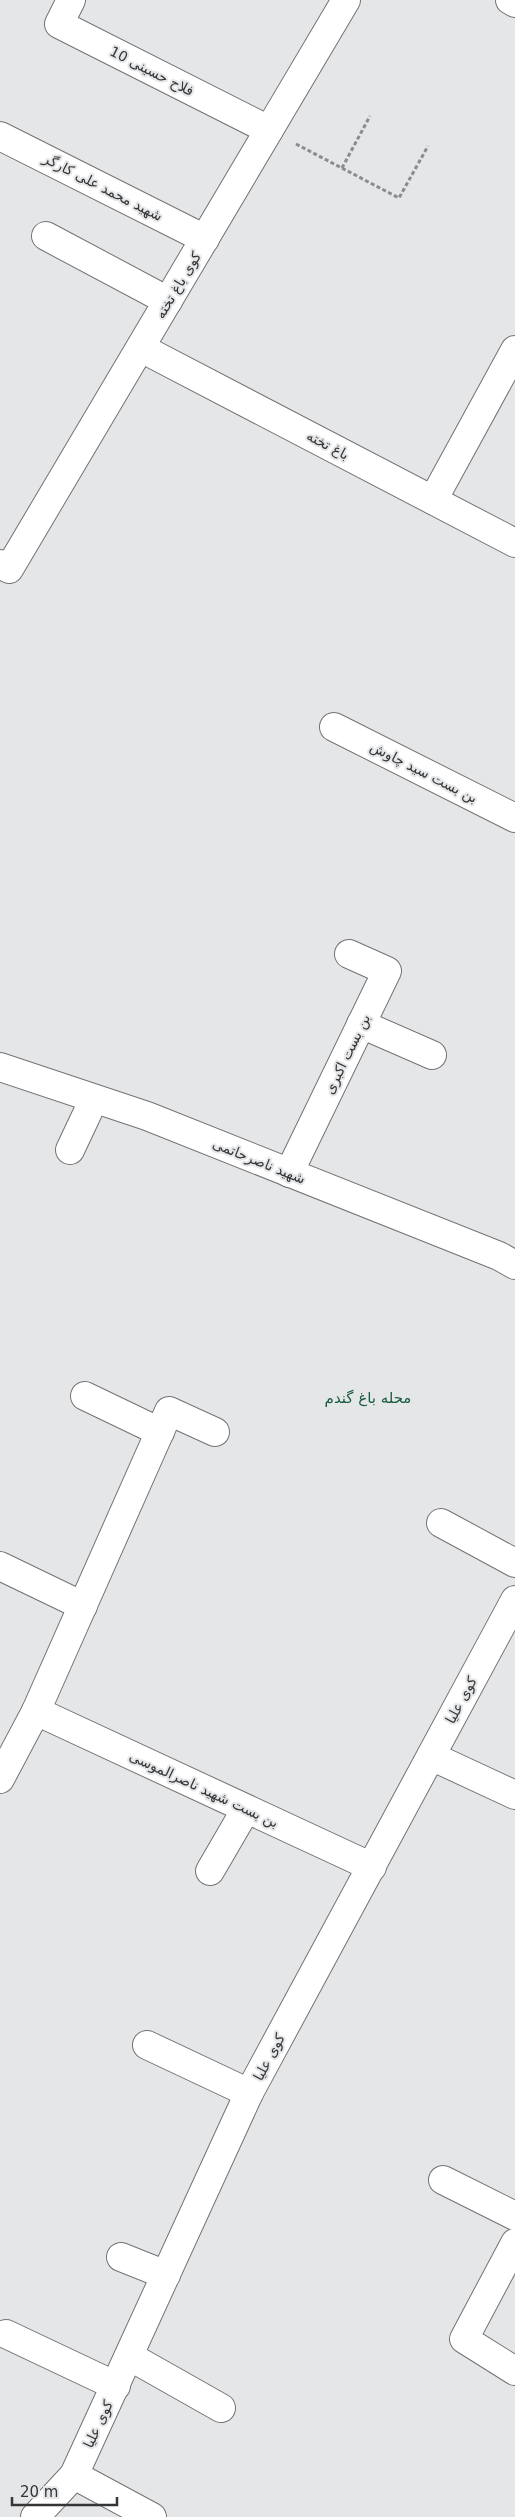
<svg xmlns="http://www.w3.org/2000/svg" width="515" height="2517" viewBox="0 0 515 2517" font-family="'DejaVu Sans',Cairo,sans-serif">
<rect width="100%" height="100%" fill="#e5e6e8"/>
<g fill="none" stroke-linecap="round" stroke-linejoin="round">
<!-- minor casing -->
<g stroke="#737375" stroke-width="30">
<g id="minor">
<polyline points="71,0 59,24 269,130"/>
<polyline points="510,0 515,3"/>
<polyline points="0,136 205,239"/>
<polyline points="46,236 168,301"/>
<polyline points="141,348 515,543"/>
<polyline points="433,500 515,350"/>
<polyline points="0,564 9,569 346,0"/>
<polyline points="334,727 515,818"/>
<polyline points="361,1024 432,1055"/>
<polyline points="0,1067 147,1116 499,1256 515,1265"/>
<polyline points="70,1150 94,1099"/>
<polyline points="289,1173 387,971 349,954"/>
<polyline points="85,1396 160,1432"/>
<polyline points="441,1523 515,1563"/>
<polyline points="0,1566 83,1606"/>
<polyline points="36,1711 372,1867"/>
<polyline points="431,1756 515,1795"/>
<polyline points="0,1779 36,1711 169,1411 215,1432"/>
<polyline points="210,1871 246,1809"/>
<polyline points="147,2045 249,2093"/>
<polyline points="443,2180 515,2216"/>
<polyline points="515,2243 464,2339 515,2371"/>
<polyline points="121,2257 166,2275"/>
<polyline points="6,2334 116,2386"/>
<polyline points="129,2356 221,2408"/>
<polyline points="74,2475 152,2517"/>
<polyline points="35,2517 74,2475 249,2093 515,1600"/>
</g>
</g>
<!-- path -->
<g stroke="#8b8c8e" stroke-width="3" stroke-dasharray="4 2.5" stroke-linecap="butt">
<polyline points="296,144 399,198 428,146"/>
<polyline points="342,168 370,116"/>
</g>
<!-- minor -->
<use href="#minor" stroke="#fff" stroke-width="28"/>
</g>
<g text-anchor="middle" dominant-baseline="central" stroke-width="4" stroke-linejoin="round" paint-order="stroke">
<!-- street labels -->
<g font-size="14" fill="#343536" stroke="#e5e6e8">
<text transform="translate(152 71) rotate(27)">فلاح حسینی 10</text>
<text transform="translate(103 187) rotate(27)">شهید محمد علی کارگر</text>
<text transform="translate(178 285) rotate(-59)">کوی باغ تخته</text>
<text transform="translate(328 445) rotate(28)">باغ تخته</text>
<text transform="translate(424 772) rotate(27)">بن بست سید چاوش</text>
<text transform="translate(347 1054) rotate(-64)">بن بست اکبری</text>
<text transform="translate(259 1161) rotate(22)">شهید ناصرحاتمی</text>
<text transform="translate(461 1700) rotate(-62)">کوی علیا</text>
<text transform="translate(204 1789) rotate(25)">بن بست شهید ناصرالموسی</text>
<text transform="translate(269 2057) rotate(-62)">کوی علیا</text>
<text transform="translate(98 2424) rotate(-65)">کوی علیا</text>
</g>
<!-- neighbourhood labels -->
<g font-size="15" fill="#1a5c41" stroke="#e5e6e8">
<text x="368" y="1398">محله باغ گندم</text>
</g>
</g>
<!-- scale -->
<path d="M12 2497v8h105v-8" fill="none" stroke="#343536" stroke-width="2.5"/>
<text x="20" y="2497" font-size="15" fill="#343536" stroke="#e5e6e8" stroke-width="4" paint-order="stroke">20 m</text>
</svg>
